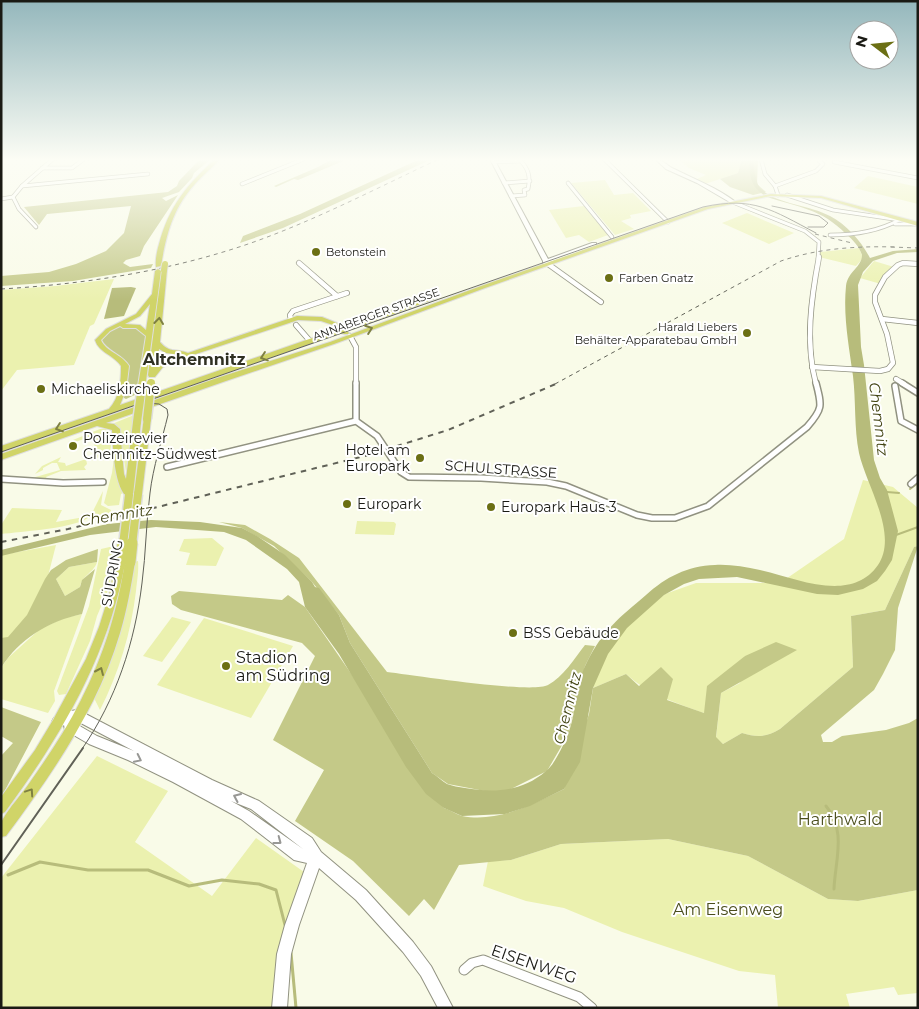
<svg xmlns="http://www.w3.org/2000/svg" width="919" height="1009" viewBox="0 0 919 1009" font-family="Montserrat,sans-serif">
<rect width="100%" height="100%" fill="#f9fbe8"/>
<!-- green -->
<g fill="#ebf1af">
<polygon points="678,159 742,159 742,161 738,173 705,184 697,179 706,175 689,168"/>
<polygon points="868,176 918,187 918,204 854,188"/>
<polygon points="605,180 614,195 633,193 651,211 630,215 631,218 621,221 634,229 615,235 571,183"/>
<polygon points="584,206 608,235 589,242 579,235 566,238 549,210"/>
<polygon points="747,213 794,233 769,244 722,223"/>
<polygon points="859,248 863,258 856,266 819,257 820,252"/>
<polygon points="874,261 894,267 881,284 860,278"/>
<polygon points="114,279 94,324 90,326 74,365 17,370 1,391 1,290 55,286"/>
<polygon points="134,415 127,472 126,472 119,429 112,424"/>
<polygon points="100,429 106,429 110,433 111,446 109,457 93,458 92,461 90,458 99,454 90,437 69,444 68,442"/>
<polygon points="115,450 123,493 121,494 119,505 108,506 104,503 112,473"/>
<polygon points="61,457 58,462 65,463 66,466 86,459 87,464 84,467 86,470 61,471 46,477 47,479 32,478 60,470 57,463 52,463 43,468 43,470 35,474 42,466"/>
<path d="M863,480L893,487L918,508V546L914,547L885,610L851,616L853,667L780,729C766,737 758,738 742,733L723,744L716,738L721,693L740,683L745,656L704,713C676,703 648,694 626,674L593,688L603,651L618,631L665,594L696,583H780L844,539Z"/>
<polygon points="103,491 101,505 111,510 111,516 89,519"/>
<path d="M12,508L62,510L56,522L90,516C80,528 19,532 1,534V525Z"/>
<polygon points="357,521 394,522 396,524 394,535 355,534"/>
<polygon points="212,538 224,548 216,566 186,565 190,553 179,551 184,539"/>
<polygon points="56,545 47,580 28,625 1,660 1,555"/>
<polygon points="114,546 111,568 113,568 108,590 97,616 90,641 66,694 59,695 57,691 89,606 101,549"/>
<path d="M138,561C139,570 137,581 136,591C131,633 119,672 100,710L94,698L133,562Z"/>
<path d="M97,562C94,573 82,575 80,587L65,596L56,579L69,567Z"/>
<polygon points="82,614 54,691 55,701 48,713 1,699 1,668 8,658 40,629 64,618"/>
<polygon points="172,617 191,622 162,662 143,656"/>
<polygon points="204,618 293,646 251,718 157,685"/>
<polygon points="97,756 168,791 135,842 212,896 256,838 304,872 272,1008 1,1008 1,878"/>
<polygon points="668,839 748,856 828,899 858,901 918,890 918,993 898,995 894,987 846,994 850,1008 778,1008 775,975 739,971 622,932 564,908 526,901 483,886 488,861 511,860 561,844"/>
</g>
<!-- forest -->
<g fill="#c4c988">
<polygon points="200,159 211,159 194,173 192,178 179,192 162,198 166,201 178,195 144,246 140,256 126,260 123,263 130,267 153,264 151,268 73,281 1,286 1,276 49,272 76,264 106,251 124,233 131,206 47,214 39,225 24,207 168,192 177,186 179,181"/>
<polygon points="332,159 348,159 298,180 294,179 276,187 274,186 318,167"/>
<polygon points="420,159 432,159 283,228 240,243 243,236 300,214"/>
<polygon points="742,159 758,159 757,184 766,192 753,195 730,187 720,179 738,173"/>
<polygon points="120,326 138,326 148,335 137,394 126,399 120,396 125,366 98,342 108,330"/>
<path d="M219,522L245,525L270,539L299,558L387,672C413,675 532,694 548,685C563,677 575,658 585,645L595,646L585,666L568,735L547,771L509,790L490,792L448,784L432,773L350,643L339,615L312,582L274,546L242,528Z"/>
<path d="M918,546L898,608L895,650L883,674L874,690L821,735L823,742H832L842,736L886,730L909,723L918,718V890L858,901L828,899L748,856L668,839L561,844L511,860L459,865L434,910L424,899L409,916L353,861L295,821L324,770L273,740L315,656L302,643L181,610L172,604L171,596L179,591L282,600L288,595L305,607L444,808C450,810 456,814 462,816C498,823 533,804 564,789L589,714L593,688L626,674L639,686L661,667L673,679L667,700L704,713L707,686L745,656L776,642L797,650L721,693L716,737L723,744L742,733C758,738 766,737 780,729L853,667L851,616L885,610L914,547Z"/>
<path d="M98,549L97,562L69,567L56,579L65,596L80,587L82,580L95,569L82,614C49,621 19,639 1,668V638L8,637L27,615L45,579L51,570L66,560Z"/>
<polygon points="1,707 41,722 1,798 1,756 13,743 1,736"/>
</g>
<!-- water -->
<g fill="#b7bc7b">
<path d="M749,159H754C753,165 754,169 755,175C757,180 757,185 761,189C776,204 810,205 830,216C847,225 861,241 870,258L893,251L918,249V252L897,253L873,261L863,272L858,285L861,347L864,365L874,460L880,478L887,490L898,531L892,560L885,571L877,581L863,589L838,595L817,594L737,577L699,579L684,584L664,595L627,628L608,654L593,688L580,762L564,789L530,806L505,814L462,816L444,808L426,794L406,767L339,654L305,607L299,582L287,569L246,540L224,532L156,527L90,535L1,556V550L107,524L151,520L200,522L242,528L257,536L285,555L312,582L315,587L319,588L339,615L350,643L432,773C437,776 442,781 447,784C452,786 459,787 465,788C494,793 522,792 546,771C555,764 562,747 567,737C577,713 575,685 587,662C603,630 619,618 646,595C666,577 687,566 715,565C729,564 745,567 760,570C796,578 851,604 878,565C899,534 866,485 859,453C854,428 856,401 853,376C849,346 843,316 846,286C848,271 862,267 862,255C859,246 853,240 846,234C822,209 798,207 767,197C750,187 750,177 749,159Z"/>
<polygon points="131,287 136,288 124,316 104,319 112,288"/>
</g>
<g fill="none" stroke-linecap="round" stroke-linejoin="round">
<!-- stream-far1 -->
<g stroke="#b7bc7b" stroke-width="2">
<polyline points="910,489 918,483"/>
<polyline points="887,492 899,493"/>
<polyline points="896,535 918,527"/>
</g>
<!-- stream -->
<g stroke="#b7bc7b" stroke-width="3">
<path d="M826,806C847,831 835,861 834,889"/>
<polyline points="8,875 40,862 88,870 148,870 189,886 222,880 259,884 276,890 285,925"/>
<polyline points="291,953 296,1008"/>
</g>
<!-- street-far3 casing -->
<g stroke="#919281" stroke-width="4.5">
<g id="street-far3">
<polyline points="604,159 668,222"/>
<polyline points="761,159 765,174 775,186"/>
<polyline points="493,162 521,161"/>
<polyline points="834,162 918,178"/>
<polyline points="42,168 72,168 84,159"/>
<polyline points="504,183 530,181"/>
<polyline points="568,183 612,237"/>
<polyline points="242,184 304,159"/>
<polyline points="22,186 53,159"/>
<polyline points="778,195 775,186 816,171 823,164 819,161"/>
<polyline points="787,195 833,210 900,220"/>
<path d="M511,196L525,195L524,190L528,189C531,176 528,168 519,159"/>
<polyline points="13,197 22,186 148,174"/>
<polyline points="13,197 19,209 36,227"/>
<polyline points="1,199 13,197"/>
<polyline points="735,203 805,231 819,242 818,259"/>
<polyline points="895,224 916,224"/>
<path d="M830,235C854,235 877,232 899,220"/>
</g>
</g>
<!-- street-far2 casing -->
<g stroke="#919281" stroke-width="6">
<g id="street-far2">
<polyline points="299,263 337,296"/>
<polyline points="548,264 601,302"/>
<polyline points="882,319 918,323"/>
<polyline points="291,320 290,315 293,311 347,293"/>
<polyline points="296,325 310,341"/>
<polyline points="350,336 356,347 356,384"/>
<polyline points="812,367 880,371 888,369 893,363 887,334 875,302 875,295 885,277 898,265 903,263 918,264"/>
<polyline points="896,379 904,384"/>
<path d="M816,384C805,343 811,299 819,257"/>
</g>
</g>
<!-- street-far1 casing -->
<g stroke="#919281" stroke-width="8">
<g id="street-far1">
<polyline points="356,383 356,421"/>
<polyline points="902,383 918,393"/>
<polyline points="895,386 901,421 918,430"/>
<path d="M167,467L356,421L377,436L401,472L409,477L481,478L547,482L566,486L637,515L652,518H675L708,506L807,427C823,409 822,406 816,383"/>
<polyline points="1,479 63,483 103,482"/>
<polyline points="911,484 918,478"/>
</g>
</g>
<!-- street casing -->
<g stroke="#919281" stroke-width="11">
<polyline id="street" points="464,970 472,963 483,960 579,997 592,1008"/>
</g>
<!-- secondary casing -->
<g stroke="#919281" stroke-width="2">
<g id="secondary">
<polygon points="490,159 494,159 548,259 592,243 596,243 596,245 550,262 550,265 546,265 543,263 543,261"/>
<path d="M655,159C662,159 666,165 672,168C694,179 718,188 737,203L733,204L697,183L666,169Z"/>
<path d="M78,710L212,780L259,801L312,838L321,852L366,890L413,942L431,966L453,1008H438L421,976L403,952L356,900L319,868L299,925L291,954L287,1008H272L277,954L285,925L307,863L294,860L241,819L173,782L128,760L89,744L65,730L64,725L58,727L54,726L52,722L54,718L70,711ZM71,721H77L134,751L97,736ZM231,801L251,809L303,849L249,811Z"/>
</g>
</g>
<!-- primary casing -->
<g stroke="#dfdfde" stroke-width="2">
<g id="primary">
<path d="M215,159H220C212,168 203,175 195,184C173,208 166,235 161,266L156,267C155,260 157,251 159,244C169,206 187,185 215,159Z"/>
<path d="M771,194L821,196L918,222V226L821,198L771,196L708,209L485,288L334,344L223,382L106,423L114,424L120,429L124,474L126,479L133,422L137,420L141,422L133,495L129,498C114,491 113,446 112,430L97,426L1,460V454L217,378L330,342L481,286L705,207Z"/>
<path d="M158,269L161,271L145,388H142L138,386L146,336L136,328H123L120,326L110,331L101,340C106,352 122,354 129,366L126,390L120,405L338,329L333,325L321,321L298,320L175,361L163,367L155,377H149L148,375L162,269L167,270L160,342C170,354 176,348 188,353L297,316L322,317L337,323L343,327L432,297L437,298L347,331L349,333L348,334H344L341,333L1,452V446L109,409C120,397 121,381 121,366C114,355 99,353 95,340L106,329L136,314L152,294L155,271ZM150,304L146,330L140,325L125,324L140,316ZM159,349L166,353L180,355L157,366Z"/>
<polygon points="144,417 147,417 151,419 142,494 138,497 134,494"/>
<path d="M130,558L133,559L135,562C131,586 127,610 120,633C98,708 52,774 6,836L1,837C1,832 0,823 3,819C10,807 20,796 28,785C47,758 66,730 81,700C104,655 117,612 125,562L127,559Z"/>
<path d="M120,560L123,561L125,564C107,658 61,736 5,812L1,814V797L35,750L53,720L86,659L99,627L109,595L115,564L117,561Z"/>
</g>
</g>
<!-- street-far3 -->
<use href="#street-far3" stroke="#fff" stroke-width="3"/>
<!-- street-far2 -->
<use href="#street-far2" stroke="#fff" stroke-width="4.5"/>
<!-- street-far1 -->
<use href="#street-far1" stroke="#fff" stroke-width="5"/>
<!-- street -->
<use href="#street" stroke="#fff" stroke-width="9"/>
<!-- secondary -->
<use href="#secondary" fill="#fff" fill-rule="evenodd"/>
<!-- primary -->
<use href="#primary" fill="#d0d468" fill-rule="evenodd"/>
<!-- tram-far1 -->
<g stroke="#606157" stroke-width="1">
<polyline points="772,206 819,216 828,223 824,227 808,227"/>
<path d="M1,452L703,207C754,196 772,210 816,233"/>
<path d="M82,749C116,700 135,642 142,583C146,553 146,523 150,493C153,467 162,440 168,415L167,409L159,404L146,403"/>
</g>
<!-- tram -->
<polyline stroke="#606157" stroke-width="2" points="1,865 83,748"/>
<!-- rail-far1 -->
<g stroke="#606157" stroke-width="1" stroke-dasharray="4 4" stroke-linecap="butt">
<polyline points="815,234 852,243"/>
<polyline points="891,247 918,248"/>
<path d="M1,289C86,284 170,271 251,243C316,220 377,188 439,159"/>
<path d="M555,384L781,261C819,248 857,246 897,247"/>
</g>
<!-- rail -->
<polyline stroke="#606157" stroke-width="2" stroke-dasharray="5.5 5.5" stroke-linecap="butt" points="1,542 68,529 365,456 448,430 558,383"/>
<!-- primary-bridge-far2 casing -->
<g stroke="#dfdfde" stroke-width="8" stroke-linecap="butt">
<polyline id="primary-bridge-far2" points="164,270 165,264"/>
</g>
<!-- primary-bridge-far1 casing -->
<g stroke="#dfdfde" stroke-width="11" stroke-linecap="butt">
<g id="primary-bridge-far1">
<polyline points="147,419 151,383"/>
<polyline points="137,422 142,386"/>
<polyline points="123,545 129,495"/>
<polyline points="132,545 138,494"/>
</g>
</g>
<!-- primary-bridge casing -->
<g stroke="#dfdfde" stroke-width="13" stroke-linecap="butt">
<g id="primary-bridge">
<polyline points="130,562 132,543"/>
<polyline points="120,564 123,543"/>
</g>
</g>
<!-- primary-bridge-far2 -->
<use href="#primary-bridge-far2" stroke="#d0d468" stroke-width="6"/>
<!-- primary-bridge-far1 -->
<use href="#primary-bridge-far1" stroke="#d0d468" stroke-width="8"/>
<!-- primary-bridge -->
<use href="#primary-bridge" stroke="#d0d468" stroke-width="11"/>
</g>
<!-- one-way arrows -->
<defs><path id="oneway-chevron" d="M-2-3.5L2.5 0L-2 3.5" fill="none" stroke-width="1.6" stroke-linecap="round" stroke-linejoin="round" transform="scale(1.25)"/></defs>
<g stroke="#7e8042">
<use href="#oneway-chevron" transform="translate(159 321) rotate(-83)"/>
<use href="#oneway-chevron" transform="translate(369 329) rotate(-20)"/>
<use href="#oneway-chevron" transform="translate(264 357) rotate(161)"/>
<use href="#oneway-chevron" transform="translate(59 428) rotate(161)"/>
<use href="#oneway-chevron" transform="translate(100 671) rotate(-66)"/>
<use href="#oneway-chevron" transform="translate(30 792) rotate(-56)"/>
</g>
<g stroke="#989895">
<use href="#oneway-chevron" transform="translate(138 759) rotate(26)"/>
<use href="#oneway-chevron" transform="translate(237 797) rotate(-156)"/>
<use href="#oneway-chevron" transform="translate(278 841) rotate(37)"/>
</g>
<!-- sky -->
<linearGradient id="sky" x2="0" y2="1"><stop stop-color="#94b7bc"/><stop offset="0.53" stop-color="#fcfdf5"/><stop offset="1" stop-color="#fcfdf5" stop-opacity="0"/></linearGradient>
<rect width="919" height="301" fill="url(#sky)"/>
<!-- markers -->
<g fill="#6b6f14" stroke="#fff" stroke-width="2">
<circle cx="316" cy="252" r="5"/>
<circle cx="609" cy="278" r="5"/>
<circle cx="747" cy="333" r="5"/>
<circle cx="41" cy="389" r="5"/>
<circle cx="73" cy="446" r="5"/>
<circle cx="420" cy="458" r="5"/>
<circle cx="347" cy="504" r="5"/>
<circle cx="491" cy="507" r="5"/>
<circle cx="513" cy="633" r="5"/>
<circle cx="226" cy="666" r="5"/>
</g>
<g text-anchor="middle" dominant-baseline="central" stroke-width="4" stroke-linejoin="round" paint-order="stroke">
<!-- far-poi labels -->
<g font-size="11" fill="#1a1a14" stroke="#fff" text-anchor="start">
<text x="326" y="252">Betonstein</text>
<text x="619" y="278">Farben Gnatz</text>
<text x="737" y="327" text-anchor="end">Harald Liebers<tspan x="737" dy="13">Behälter-Apparatebau GmbH</tspan></text>
</g>
<!-- far-street labels -->
<g font-size="11" fill="#1a1a14" stroke="#fff">
<text transform="translate(376 314) rotate(-20)">ANNABERGER STRASSE</text>
</g>
<!-- poi labels -->
<g font-size="14" fill="#1a1a14" stroke="#fff" text-anchor="start">
<text x="51" y="389">Michaeliskirche</text>
<text x="83" y="438">Polizeirevier<tspan x="83" dy="16">Chemnitz-Südwest</tspan></text>
<text x="410" y="450" text-anchor="end">Hotel am<tspan x="410" dy="16">Europark</tspan></text>
<text x="357" y="504">Europark</text>
<text x="501" y="507">Europark Haus 3</text>
<text x="523" y="633">BSS Gebäude</text>
</g>
<!-- street labels -->
<g font-size="14" fill="#1a1a14" stroke="#fff">
<text transform="translate(501 469) rotate(4)">SCHULSTRASSE</text>
<text transform="translate(112 573) rotate(-80)">SÜDRING</text>
</g>
<!-- water labels -->
<g font-size="15" font-style="italic" fill="#434514" stroke="#fff">
<text transform="translate(879 419) rotate(83)">Chemnitz</text>
<text transform="translate(116 515) rotate(-9)">Chemnitz</text>
<text transform="translate(567 708) rotate(-76)">Chemnitz</text>
</g>
<!-- far-district labels -->
<g font-size="16" font-weight="bold" fill="#2f3022" stroke="#fff">
<text x="194" y="359">Altchemnitz</text>
</g>
<!-- near-poi labels -->
<g font-size="16" fill="#1a1a14" stroke="#fff" text-anchor="start">
<text x="236" y="657">Stadion<tspan x="236" dy="18">am Südring</tspan></text>
</g>
<!-- near-park labels -->
<g font-size="16" fill="#4b4e1d" stroke="#fff">
<text x="840" y="819">Harthwald</text>
<text x="728" y="909">Am Eisenweg</text>
</g>
<!-- near-street labels -->
<g font-size="16" fill="#1a1a14" stroke="#fff">
<text transform="translate(534 964) rotate(19)">EISENWEG</text>
</g>
</g>
<!-- border -->
<rect width="919" height="1009" fill="none" stroke="#1a1a14" stroke-width="5"/>
<!-- north arrow -->
<g transform="translate(874 45) rotate(286)"><circle r="24" fill="#ffffff" stroke="#a3a3a1"/>
<path d="M0-4L9 19L0 12L-9 19Z" fill="#6b6f14"/>
<text y="-8" font-size="14" font-weight="bold" text-anchor="middle" fill="#1a1a14">N</text>
</g>
</svg>
